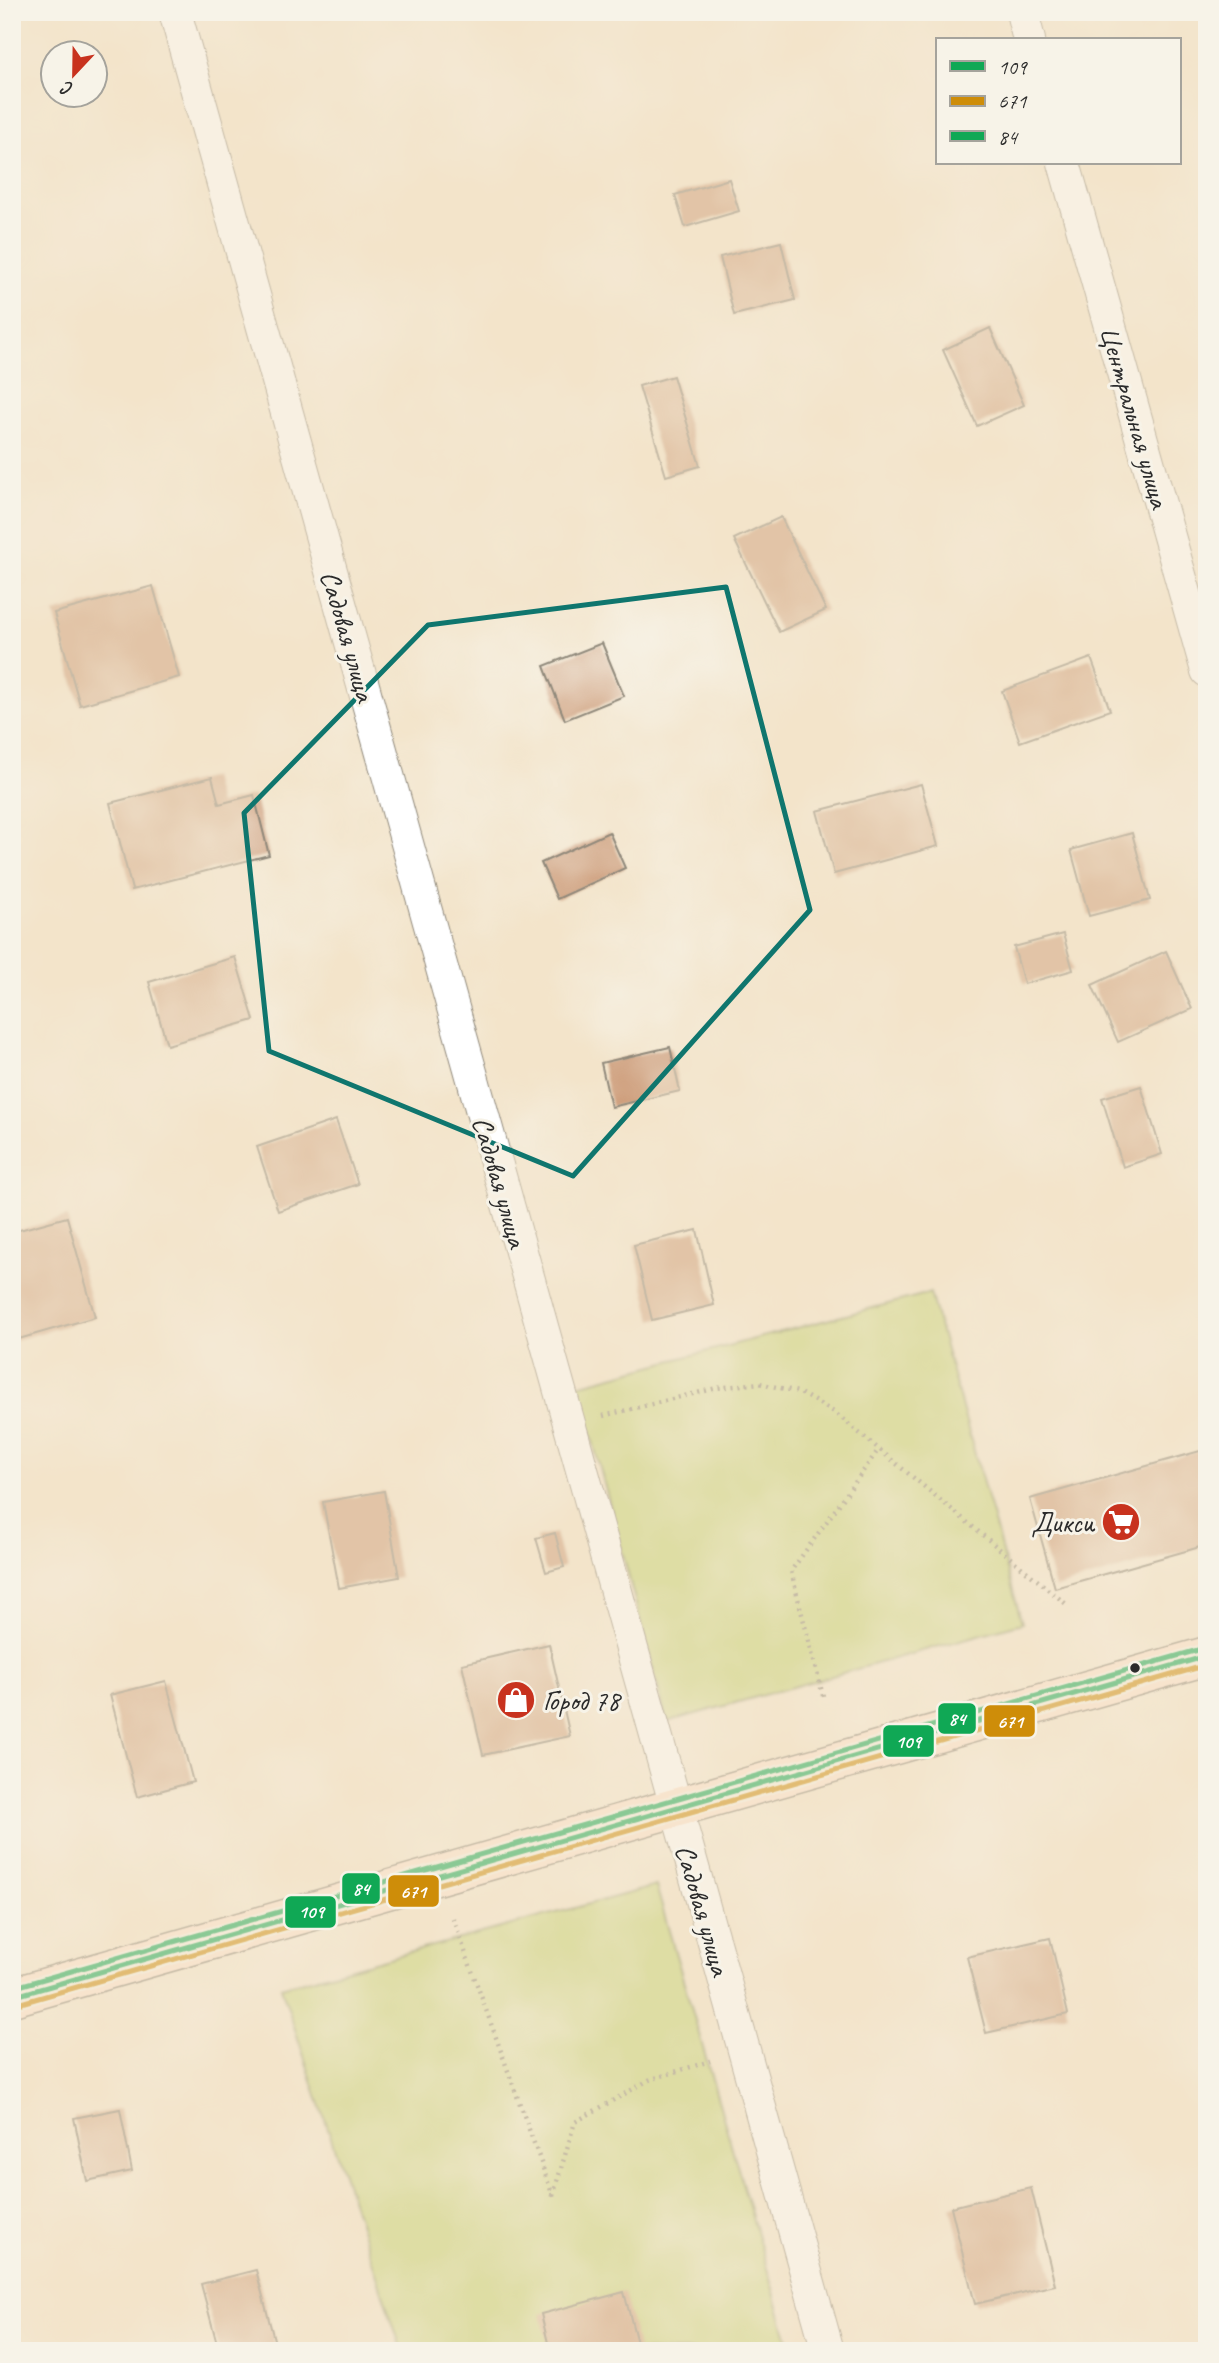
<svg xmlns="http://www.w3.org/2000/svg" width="1219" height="2363" viewBox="0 0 1219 2363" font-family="Caveat,sans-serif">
<rect width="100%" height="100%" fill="#f7f3e8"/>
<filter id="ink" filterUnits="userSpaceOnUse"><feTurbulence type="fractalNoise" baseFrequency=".0143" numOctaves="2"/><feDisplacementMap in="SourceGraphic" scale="14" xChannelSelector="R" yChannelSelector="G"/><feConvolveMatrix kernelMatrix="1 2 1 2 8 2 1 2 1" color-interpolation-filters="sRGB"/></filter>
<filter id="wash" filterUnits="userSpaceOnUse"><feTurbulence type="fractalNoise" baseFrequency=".00686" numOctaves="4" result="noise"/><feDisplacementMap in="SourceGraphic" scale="28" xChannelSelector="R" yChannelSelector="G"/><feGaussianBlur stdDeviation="1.57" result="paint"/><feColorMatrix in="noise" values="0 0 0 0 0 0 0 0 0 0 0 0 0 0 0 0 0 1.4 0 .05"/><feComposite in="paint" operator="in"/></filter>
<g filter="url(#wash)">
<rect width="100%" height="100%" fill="#f3e4ca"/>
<!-- green -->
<g fill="#c5d476" stroke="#788050" stroke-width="2">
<polygon points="930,1293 1022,1623 667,1722 578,1385"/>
<polygon points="656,1886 791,2351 402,2351 281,1987"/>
</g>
<g id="blocks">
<!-- building -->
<g fill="#ce9e7b">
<polygon points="729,179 739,211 685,227 675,195"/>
<polygon points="781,242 795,300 734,315 720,257"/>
<polygon points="990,328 1024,405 977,426 943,350"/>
<polygon points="673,376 700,466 666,476 639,386"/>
<polygon points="781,517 826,610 779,632 734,539"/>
<polygon points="153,586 179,677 80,705 54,613"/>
<polygon points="602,643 624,696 565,720 544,666"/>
<polygon points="1091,658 1110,710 1020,742 1002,691"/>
<polygon points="212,777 219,804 254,795 269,855 132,890 110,803"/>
<polygon points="921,784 938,846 834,874 817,811"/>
<polygon points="609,832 625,868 557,899 541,863"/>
<polygon points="1132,833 1150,900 1089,916 1071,850"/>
<polygon points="1063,934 1073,970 1024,984 1014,947"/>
<polygon points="1166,951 1192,1009 1118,1042 1092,985"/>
<polygon points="235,957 254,1020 167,1045 149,982"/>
<polygon points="670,1047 680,1091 611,1107 601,1063"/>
<polygon points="1141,1086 1162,1154 1123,1167 1102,1098"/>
<polygon points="336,1120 358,1184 278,1211 257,1147"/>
<polygon points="67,1217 95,1317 12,1341 12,1232"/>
<polygon points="697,1230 714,1305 652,1320 634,1245"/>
<polygon points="1207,1449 1207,1545 1055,1588 1030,1499"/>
<polygon points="384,1491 399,1577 339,1588 323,1502"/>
<polygon points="555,1533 564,1567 546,1572 536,1538"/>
<polygon points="549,1644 570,1736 483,1755 462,1664"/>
<polygon points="166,1681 193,1782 137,1797 110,1695"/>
<polygon points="1050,1938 1068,2014 986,2033 967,1957"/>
<polygon points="120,2109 132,2171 87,2181 74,2118"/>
<polygon points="1031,2188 1055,2285 975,2304 951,2207"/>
<polygon points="256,2270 277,2351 219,2351 201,2284"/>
<polygon points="624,2292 639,2351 550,2351 541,2314"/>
</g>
</g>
</g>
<g filter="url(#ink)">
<use href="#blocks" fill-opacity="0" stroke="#8f887a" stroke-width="2"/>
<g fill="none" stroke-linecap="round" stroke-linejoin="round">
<!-- minor casing -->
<g stroke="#8f887a" stroke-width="34">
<g id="minor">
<polyline points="175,12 828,2351"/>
<polyline points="1022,12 1029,40"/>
<polyline points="1064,163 1207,671"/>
</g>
</g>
<!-- secondary casing -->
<g stroke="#8f887a" stroke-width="41">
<polyline id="secondary" points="12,1997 1207,1656"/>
</g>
<!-- path -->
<g stroke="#8f887a" stroke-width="4.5" stroke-dasharray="2 5" stroke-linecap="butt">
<polyline points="603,1416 717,1388 759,1383 798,1392 834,1412 1066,1604"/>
<polyline points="823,1696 791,1571 879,1449"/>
<polyline points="453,1918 553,2196"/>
<polyline points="553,2195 575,2122 649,2080 710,2061"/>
</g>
<!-- minor -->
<use href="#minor" stroke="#fff" stroke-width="32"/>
<!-- secondary -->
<use href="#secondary" stroke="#fde4d1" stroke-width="38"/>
<!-- bus-1 casing -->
<g stroke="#f7f3e8" stroke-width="10">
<polyline id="bus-1" points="12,1997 1207,1656"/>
</g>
<!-- bus-2 casing -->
<g stroke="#f7f3e8" stroke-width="10">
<polyline id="bus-2" points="14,2005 1207,1665"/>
</g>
<!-- bus-3 casing -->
<g stroke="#f7f3e8" stroke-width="10">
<polyline id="bus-3" points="12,1988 1205,1648"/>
</g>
<!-- bus-1 -->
<use href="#bus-1" stroke="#10a855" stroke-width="5"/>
<!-- bus-2 -->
<use href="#bus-2" stroke="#ce8d09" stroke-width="5"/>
<!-- bus-3 -->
<use href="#bus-3" stroke="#10a855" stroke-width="5"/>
</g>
</g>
<!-- marked area -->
<path d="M0 0H1219V2363H0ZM726,587L810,910L573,1176L269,1051L244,813L428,625Z" fill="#f3e4ca" fill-opacity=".55" fill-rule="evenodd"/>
<path fill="none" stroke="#0f766e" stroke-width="5" stroke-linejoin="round" d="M726,587L810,910L573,1176L269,1051L244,813L428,625Z"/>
<!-- icons -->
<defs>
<g id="supermarket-disc" transform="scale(2.0125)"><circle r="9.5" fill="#c8321e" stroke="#f7f3e8"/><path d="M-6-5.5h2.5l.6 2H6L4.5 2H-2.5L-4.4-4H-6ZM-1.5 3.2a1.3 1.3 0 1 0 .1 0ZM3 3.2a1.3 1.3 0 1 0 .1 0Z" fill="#fff"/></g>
<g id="shop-disc" transform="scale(2.0125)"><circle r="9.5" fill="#c8321e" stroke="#f7f3e8"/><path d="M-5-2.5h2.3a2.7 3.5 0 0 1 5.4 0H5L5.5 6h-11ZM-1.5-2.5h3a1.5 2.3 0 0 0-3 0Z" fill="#fff"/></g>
</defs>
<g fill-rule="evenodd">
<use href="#supermarket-disc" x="1121" y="1522"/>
<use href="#shop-disc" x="516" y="1700"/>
</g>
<!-- markers -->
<circle fill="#2b2b2b" stroke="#f7f3e8" stroke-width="2.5" cx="1135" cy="1668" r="6"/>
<g text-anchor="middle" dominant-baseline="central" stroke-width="6" stroke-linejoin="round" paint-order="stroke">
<!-- street labels -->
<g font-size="28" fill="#2b2b2b" stroke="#f7f3e8">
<text transform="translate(1135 417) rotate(74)">Центральная улица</text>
<text transform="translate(348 636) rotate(74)">Садовая улица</text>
<text transform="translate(500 1182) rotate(74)">Садовая улица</text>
<text transform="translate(703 1910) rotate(74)">Садовая улица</text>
</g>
<!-- poi labels -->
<g font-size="28" fill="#2b2b2b" stroke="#f7f3e8" text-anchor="end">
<text x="1094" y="1522">Дикси</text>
<text x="543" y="1700" text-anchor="start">Город 78</text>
</g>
</g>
<g stroke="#f7f3e8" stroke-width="2.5">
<rect x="937" y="1702" width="40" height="33" rx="7" fill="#10a855"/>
<rect x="983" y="1704" width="53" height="34" rx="7" fill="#ce8d09"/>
<rect x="882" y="1724" width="53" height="34" rx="7" fill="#10a855"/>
<rect x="341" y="1872" width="40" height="33" rx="7" fill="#10a855"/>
<rect x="387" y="1874" width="53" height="34" rx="7" fill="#ce8d09"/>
<rect x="284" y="1895" width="53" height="34" rx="7" fill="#10a855"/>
</g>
<g font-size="19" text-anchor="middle" font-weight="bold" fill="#fff">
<text x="957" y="1725">84</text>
<text x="1010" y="1728">671</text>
<text x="908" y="1748">109</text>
<text x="361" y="1895">84</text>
<text x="413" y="1898">671</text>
<text x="311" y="1918">109</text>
</g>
<!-- margin -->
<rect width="1219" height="2363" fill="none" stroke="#f7f3e8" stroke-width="42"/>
<!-- legend -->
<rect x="936" y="38" width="245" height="126" fill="#f7f3e8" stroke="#a5a39c" stroke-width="2"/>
<rect x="950" y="61" width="35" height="10" fill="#10a855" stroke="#a5a39c" stroke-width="2"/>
<text x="998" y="74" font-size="21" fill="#2b2b2b">109</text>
<rect x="950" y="96" width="35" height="10" fill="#ce8d09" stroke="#a5a39c" stroke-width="2"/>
<text x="998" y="108" font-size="21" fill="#2b2b2b">671</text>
<rect x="950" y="131" width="35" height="10" fill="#10a855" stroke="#a5a39c" stroke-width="2"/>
<text x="998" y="144" font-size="21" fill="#2b2b2b">84</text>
<!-- north arrow -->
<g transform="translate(74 74) rotate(202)"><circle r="33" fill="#f7f3e8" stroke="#a5a39c" stroke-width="2"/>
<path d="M0-5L12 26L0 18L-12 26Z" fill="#c8321e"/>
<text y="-10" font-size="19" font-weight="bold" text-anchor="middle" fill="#2b2b2b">С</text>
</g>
</svg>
